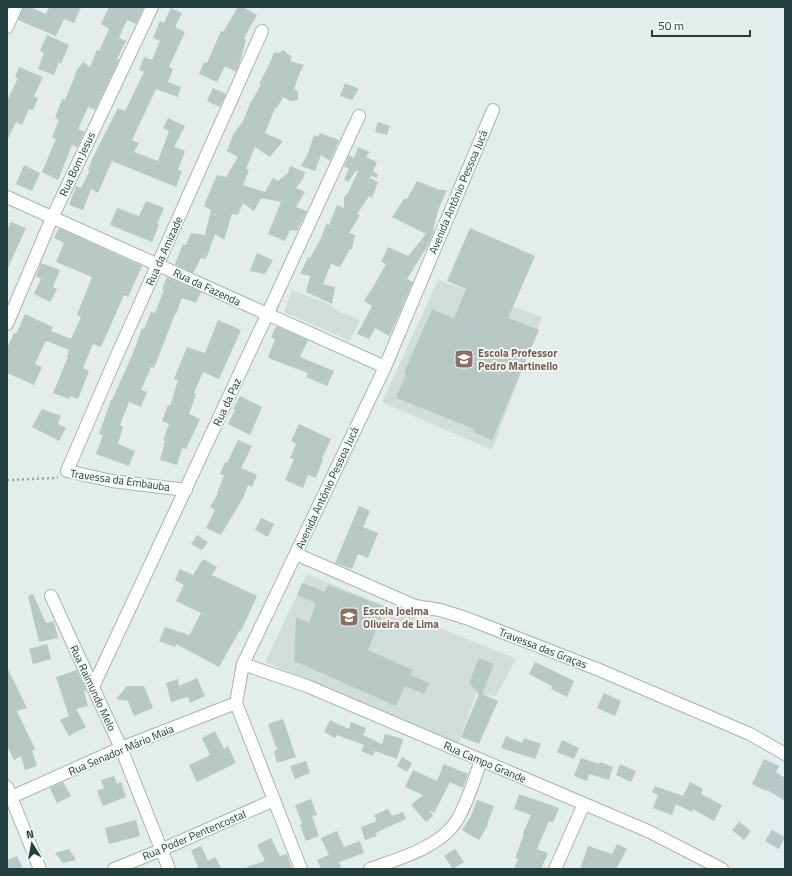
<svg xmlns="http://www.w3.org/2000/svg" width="792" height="876" viewBox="0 0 792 876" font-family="'Titillium Web',sans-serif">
<rect width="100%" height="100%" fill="#e3edeb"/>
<!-- built -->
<g fill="#d1ddda">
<polygon points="438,280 542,317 492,450 382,402"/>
<polygon points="292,290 328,304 339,312 360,320 350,341 284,312"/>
<polygon points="307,574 516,659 496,696 476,694 458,744 265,662"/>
</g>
<!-- building -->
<g fill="#b8c8c4">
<polygon points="23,7 30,7 46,14 49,7 81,7 74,23 64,19 56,36 18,20"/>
<polygon points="109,7 144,7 136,24 127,20 119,38 126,41 117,59 119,60 95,110 88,107 78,129 85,132 77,147 72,145 58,180 42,172 56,139 52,137 59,120 55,118 62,99 65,100 76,74 75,73 83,62 90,67 97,50 99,51 109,29 101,24"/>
<polygon points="238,7 243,7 257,15 244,38 246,39 241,59 236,72 225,66 217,82 199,74 204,62 207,63 221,31 223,32"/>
<polygon points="171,8 182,13 175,27 185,32 169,67 173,69 168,82 181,87 178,97 156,89 132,140 139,143 134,152 158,161 169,131 163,128 168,118 185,126 174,147 185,151 178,170 182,171 176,187 112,161 98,193 91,189 83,210 69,205 76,186 81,188 90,170 88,170 93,157 118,108 125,111 144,72 139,70 144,57 152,60 160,41 153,38 160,21 164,23"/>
<polygon points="47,35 69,45 61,64 59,62 54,75 38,69 44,53 40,51"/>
<polygon points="283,50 292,57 290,61 304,65 300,72 294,89 298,91 298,100 291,101 283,97 277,108 275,108 265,133 283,141 270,157 255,147 246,169 249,170 243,185 265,192 273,178 278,181 288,173 290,166 305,172 303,179 296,188 305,192 296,207 307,211 297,231 290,230 285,241 268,234 281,202 261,198 262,197 254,211 243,203 238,215 232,214 224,240 215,234 206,259 201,258 193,273 175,264 183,244 186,245 191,233 205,235 211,210 204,206 210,191 217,175 226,177 238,157 227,151 233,135 243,121 250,104 261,85 259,84 269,65 274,52 279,53"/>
<polygon points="19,67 43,77 34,96 38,98 33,110 29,109 22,125 16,122 7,141 7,101 18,78 15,77"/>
<polygon points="345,83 359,89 352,100 340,96"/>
<polygon points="213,88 226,94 220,107 207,101"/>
<polygon points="378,122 390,126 387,135 375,132"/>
<polygon points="320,133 339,140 330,161 321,155 315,171 301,166 308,153 314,135 318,137"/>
<polygon points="358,147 370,152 366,157 377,162 373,171 378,175 377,178 371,176 370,178 378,182 372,198 369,196 357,214 360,215 349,233 355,235 352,249 350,249 340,267 331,264 323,284 335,287 332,304 306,292 310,276 300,274 308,257 310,258 321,238 326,224 329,225 337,205 344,208 344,197 348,193 358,171 356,171 348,182 344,180 349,168 344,167 349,155 354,158"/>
<polygon points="24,165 40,173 32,191 16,184"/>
<polygon points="417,181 440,190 447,190 439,208 433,230 434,231 428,245 407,279 413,282 392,330 389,336 375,328 369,339 357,334 372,306 364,301 370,291 371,291 386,264 381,262 388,247 408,256 426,234 392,217 404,199 407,199"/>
<polygon points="146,201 164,208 157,224 159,225 152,242 110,225 117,208 139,216"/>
<polygon points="11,222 26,228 7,270 7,230"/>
<polygon points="59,228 142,266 128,297 124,295 101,347 93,344 83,368 89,371 78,399 70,396 69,399 53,393 68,357 67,357 69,350 47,341 45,342 35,364 42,367 34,385 7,373 7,348 14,333 16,334 25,314 53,327 51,331 71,339 81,317 77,315 92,277 56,262 64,243 54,238"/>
<polygon points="470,228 535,256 508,318 539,330 492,440 473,432 474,429 396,398 406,374 404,373 432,309 454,319 466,289 447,281"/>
<polygon points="257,253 273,260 265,274 250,271"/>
<polygon points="41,263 60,270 53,287 57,289 50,302 34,294 41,279 36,276"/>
<polygon points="167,277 201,292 196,303 182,298 176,314 175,314 154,368 151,367 141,390 147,392 141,407 129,402 120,425 123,426 118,444 135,451 129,466 96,454 103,435 99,434 111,400 112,400 133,353 142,328 144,329 151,312 155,313 164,290 162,289"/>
<polygon points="218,320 241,330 219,379 203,372 194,393 196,394 189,414 200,419 186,449 182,448 177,465 160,460 165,441 163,440 169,424 162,421 168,405 170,406 178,380 174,379 187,347 205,353"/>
<polygon points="276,326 308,340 300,357 334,371 327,386 306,377 308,373 268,358 275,339 271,338"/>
<polygon points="240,396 262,407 250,435 228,424 235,410 233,409"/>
<polygon points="42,409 61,416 58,424 66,428 59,441 32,427"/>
<polygon points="299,424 331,439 322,458 323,459 316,478 308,475 303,488 285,480 294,459 290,458 296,444 291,441"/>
<polygon points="238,440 252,446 241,468 257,475 252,487 248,485 243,498 221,535 206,528 215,510 210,507 218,493 217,493 224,475 220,474 225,462 227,463"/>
<polygon points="359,506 370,511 363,527 378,533 368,558 358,554 352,569 335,563"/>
<polygon points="261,518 274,524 268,537 255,530"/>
<polygon points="197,535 208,542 202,550 191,544"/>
<polygon points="203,559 217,567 212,575 257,596 241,631 240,630 219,667 176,644 175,647 159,641 165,627 189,635 190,634 201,613 176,601 184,585 175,580 180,569 193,575"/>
<polygon points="302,583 325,592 328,585 385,607 368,650 413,670 410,675 429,683 424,694 405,686 396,706 294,661 296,617 309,623 316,603 297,595"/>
<polygon points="33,594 46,623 54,621 58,638 39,642 28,596"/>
<polygon points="47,644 51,659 33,664 29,649"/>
<polygon points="479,658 494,664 482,694 498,701 479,744 461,737 479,694 469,683"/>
<polygon points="535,662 574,681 567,697 551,689 552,686 529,674"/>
<polygon points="7,667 27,708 17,711 35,749 32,751 37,766 25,770 21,756 14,760 7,746"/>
<polygon points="77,670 86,690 84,691 88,706 76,709 86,727 69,736 60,720 69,716 56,677"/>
<polygon points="197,678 205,696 190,703 188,697 171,702 166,683 178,679 179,686"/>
<polygon points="127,686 144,686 153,708 134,716 128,701 116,699"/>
<polygon points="604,693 621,701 615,716 597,708"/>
<polygon points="283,719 296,757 277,763 274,751 277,750 268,724"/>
<polygon points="330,720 349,729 351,722 366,728 363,735 382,744 385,734 403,739 397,759 375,751 373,756 361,751 364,745 337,735 335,738 324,732"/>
<polygon points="215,731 224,749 228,746 236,763 197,782 189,765 210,755 202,738"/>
<polygon points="506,736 522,743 524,738 541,744 535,759 501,748"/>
<polygon points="562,740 579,748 574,759 557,752"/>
<polygon points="402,757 412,763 407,772 397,766"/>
<polygon points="581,758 599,764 600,762 613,767 609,780 589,774 587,781 574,776"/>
<polygon points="764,759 779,766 776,772 785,778 785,801 767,790 766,791 752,784"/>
<polygon points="306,761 310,773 295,779 290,766"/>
<polygon points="444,764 468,774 463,788 450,782 434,813 429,810 433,816 426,822 411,805 423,795 405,787 413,770 437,781"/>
<polygon points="620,764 636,771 631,782 616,775"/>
<polygon points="114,776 117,784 121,782 126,797 103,806 97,791 104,788 101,780"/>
<polygon points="63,782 71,796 57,803 50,788"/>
<polygon points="690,782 703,789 701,794 722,805 714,821 693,809 692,812 676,804 672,815 653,808 658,795 652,792 655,786 683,796"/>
<polygon points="519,794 559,808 553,823 549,821 537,849 548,853 541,869 514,869 518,859 515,858 524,834 523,833 531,815 514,809"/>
<polygon points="311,799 317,815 312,816 319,836 306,841 300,825 302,824 295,805"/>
<polygon points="477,800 494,806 487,825 488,825 479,840 462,830 471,816"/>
<polygon points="388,809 392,816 403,812 406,819 375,833 377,836 365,840 361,827 377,821 374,815"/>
<polygon points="136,820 140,836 109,844 105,828"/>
<polygon points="739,822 751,831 744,840 732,830"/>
<polygon points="772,830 785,837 779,849 765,841"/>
<polygon points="337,831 344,847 360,841 364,853 339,862 342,869 321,869 317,860 329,855 321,838"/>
<polygon points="271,838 280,856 287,854 292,869 247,869 247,867 265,861 257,845"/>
<polygon points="617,844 627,849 616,869 580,869 588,846 612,854"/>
<polygon points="201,846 208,861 215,857 222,869 194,869 198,867 191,850"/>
<polygon points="69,849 76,860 63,863 55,853"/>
<polygon points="455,849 464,862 453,869 444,856"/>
<polygon points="17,856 23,869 7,869 7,860"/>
</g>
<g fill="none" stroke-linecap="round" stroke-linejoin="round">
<!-- minor casing -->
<g stroke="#a5b5b3" stroke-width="14">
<g id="minor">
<polyline points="7,27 16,7"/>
<polyline points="7,197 385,367"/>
<polyline points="7,324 52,218 152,7"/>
<polyline points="186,490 112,481 67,471 114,362 262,31"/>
<polyline points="296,554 415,606 440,610 466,618 597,669 750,734 785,754"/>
<polyline points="51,596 121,748 169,869"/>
<polyline points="243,664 307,686 648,831 722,869"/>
<polyline points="93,687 267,315 359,116"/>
<polyline points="7,787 40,869"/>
<polyline points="7,799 121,748 236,703"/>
<polyline points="114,869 161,850 274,800"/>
<polyline points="301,869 236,703 243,664 385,367 493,110"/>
<path d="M370,869C398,859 441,847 457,820C468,802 474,780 481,760"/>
<polyline points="555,869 584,804"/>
</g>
</g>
<!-- path -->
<polyline stroke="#83b2ac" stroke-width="2.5" stroke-dasharray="2 3" stroke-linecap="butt" points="7,480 55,478 58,477"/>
<!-- minor -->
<use href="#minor" stroke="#fff" stroke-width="12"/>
</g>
<!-- icons -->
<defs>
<g id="school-square" transform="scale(1)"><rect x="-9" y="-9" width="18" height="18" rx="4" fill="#8d6e63" stroke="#f4faf8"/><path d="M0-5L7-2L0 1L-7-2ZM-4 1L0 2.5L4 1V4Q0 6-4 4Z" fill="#fff"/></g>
</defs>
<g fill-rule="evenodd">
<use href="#school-square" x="464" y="359"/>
<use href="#school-square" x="349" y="617"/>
</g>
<g text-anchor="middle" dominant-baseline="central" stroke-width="3.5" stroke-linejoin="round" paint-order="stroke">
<!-- street labels -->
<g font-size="11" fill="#223f3d" stroke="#f4faf8">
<text transform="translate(77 164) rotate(-65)">Rua Bom Jesus</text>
<text transform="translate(458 192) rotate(-67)">Avenida Antônio Pessoa Jucá</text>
<text transform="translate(164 251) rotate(-66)">Rua da Amizade</text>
<text transform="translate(207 287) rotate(25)">Rua da Fazenda</text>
<text transform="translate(227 402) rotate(-65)">Rua da Paz</text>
<text transform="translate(120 480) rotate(8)">Travessa da Embauba</text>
<text transform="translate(327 488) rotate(-65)">Avenida Antônio Pessoa Jucá</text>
<text transform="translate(543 648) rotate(21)">Travessa das Graças</text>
<text transform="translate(93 688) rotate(65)">Rua Raimundo Melo</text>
<text transform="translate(121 750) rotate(-23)">Rua Senador Mário Maia</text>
<text transform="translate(485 762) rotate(23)">Rua Campo Grande</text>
<text transform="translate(194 835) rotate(-23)">Rua Poder Pentencostal</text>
</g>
<!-- education labels -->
<g font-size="11" font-weight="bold" fill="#785e54" stroke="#f4faf8" text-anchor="start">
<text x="478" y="353">Escola Professor<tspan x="478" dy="13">Pedro Martinello</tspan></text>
<text x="363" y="611">Escola Joelma<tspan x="363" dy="13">Oliveira de Lima</tspan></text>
</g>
</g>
<!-- border -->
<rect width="792" height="876" fill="none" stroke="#223f3d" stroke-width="16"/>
<!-- north arrow -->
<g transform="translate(32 844) rotate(349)" stroke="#f4faf8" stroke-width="3" paint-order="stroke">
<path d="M0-3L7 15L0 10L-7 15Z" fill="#223f3d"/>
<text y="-6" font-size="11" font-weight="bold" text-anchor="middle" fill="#223f3d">N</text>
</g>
<!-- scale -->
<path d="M652 30v6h98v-6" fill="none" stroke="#223f3d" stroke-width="2"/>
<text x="658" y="30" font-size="12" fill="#223f3d" stroke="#f4faf8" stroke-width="3" paint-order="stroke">50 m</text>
</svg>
